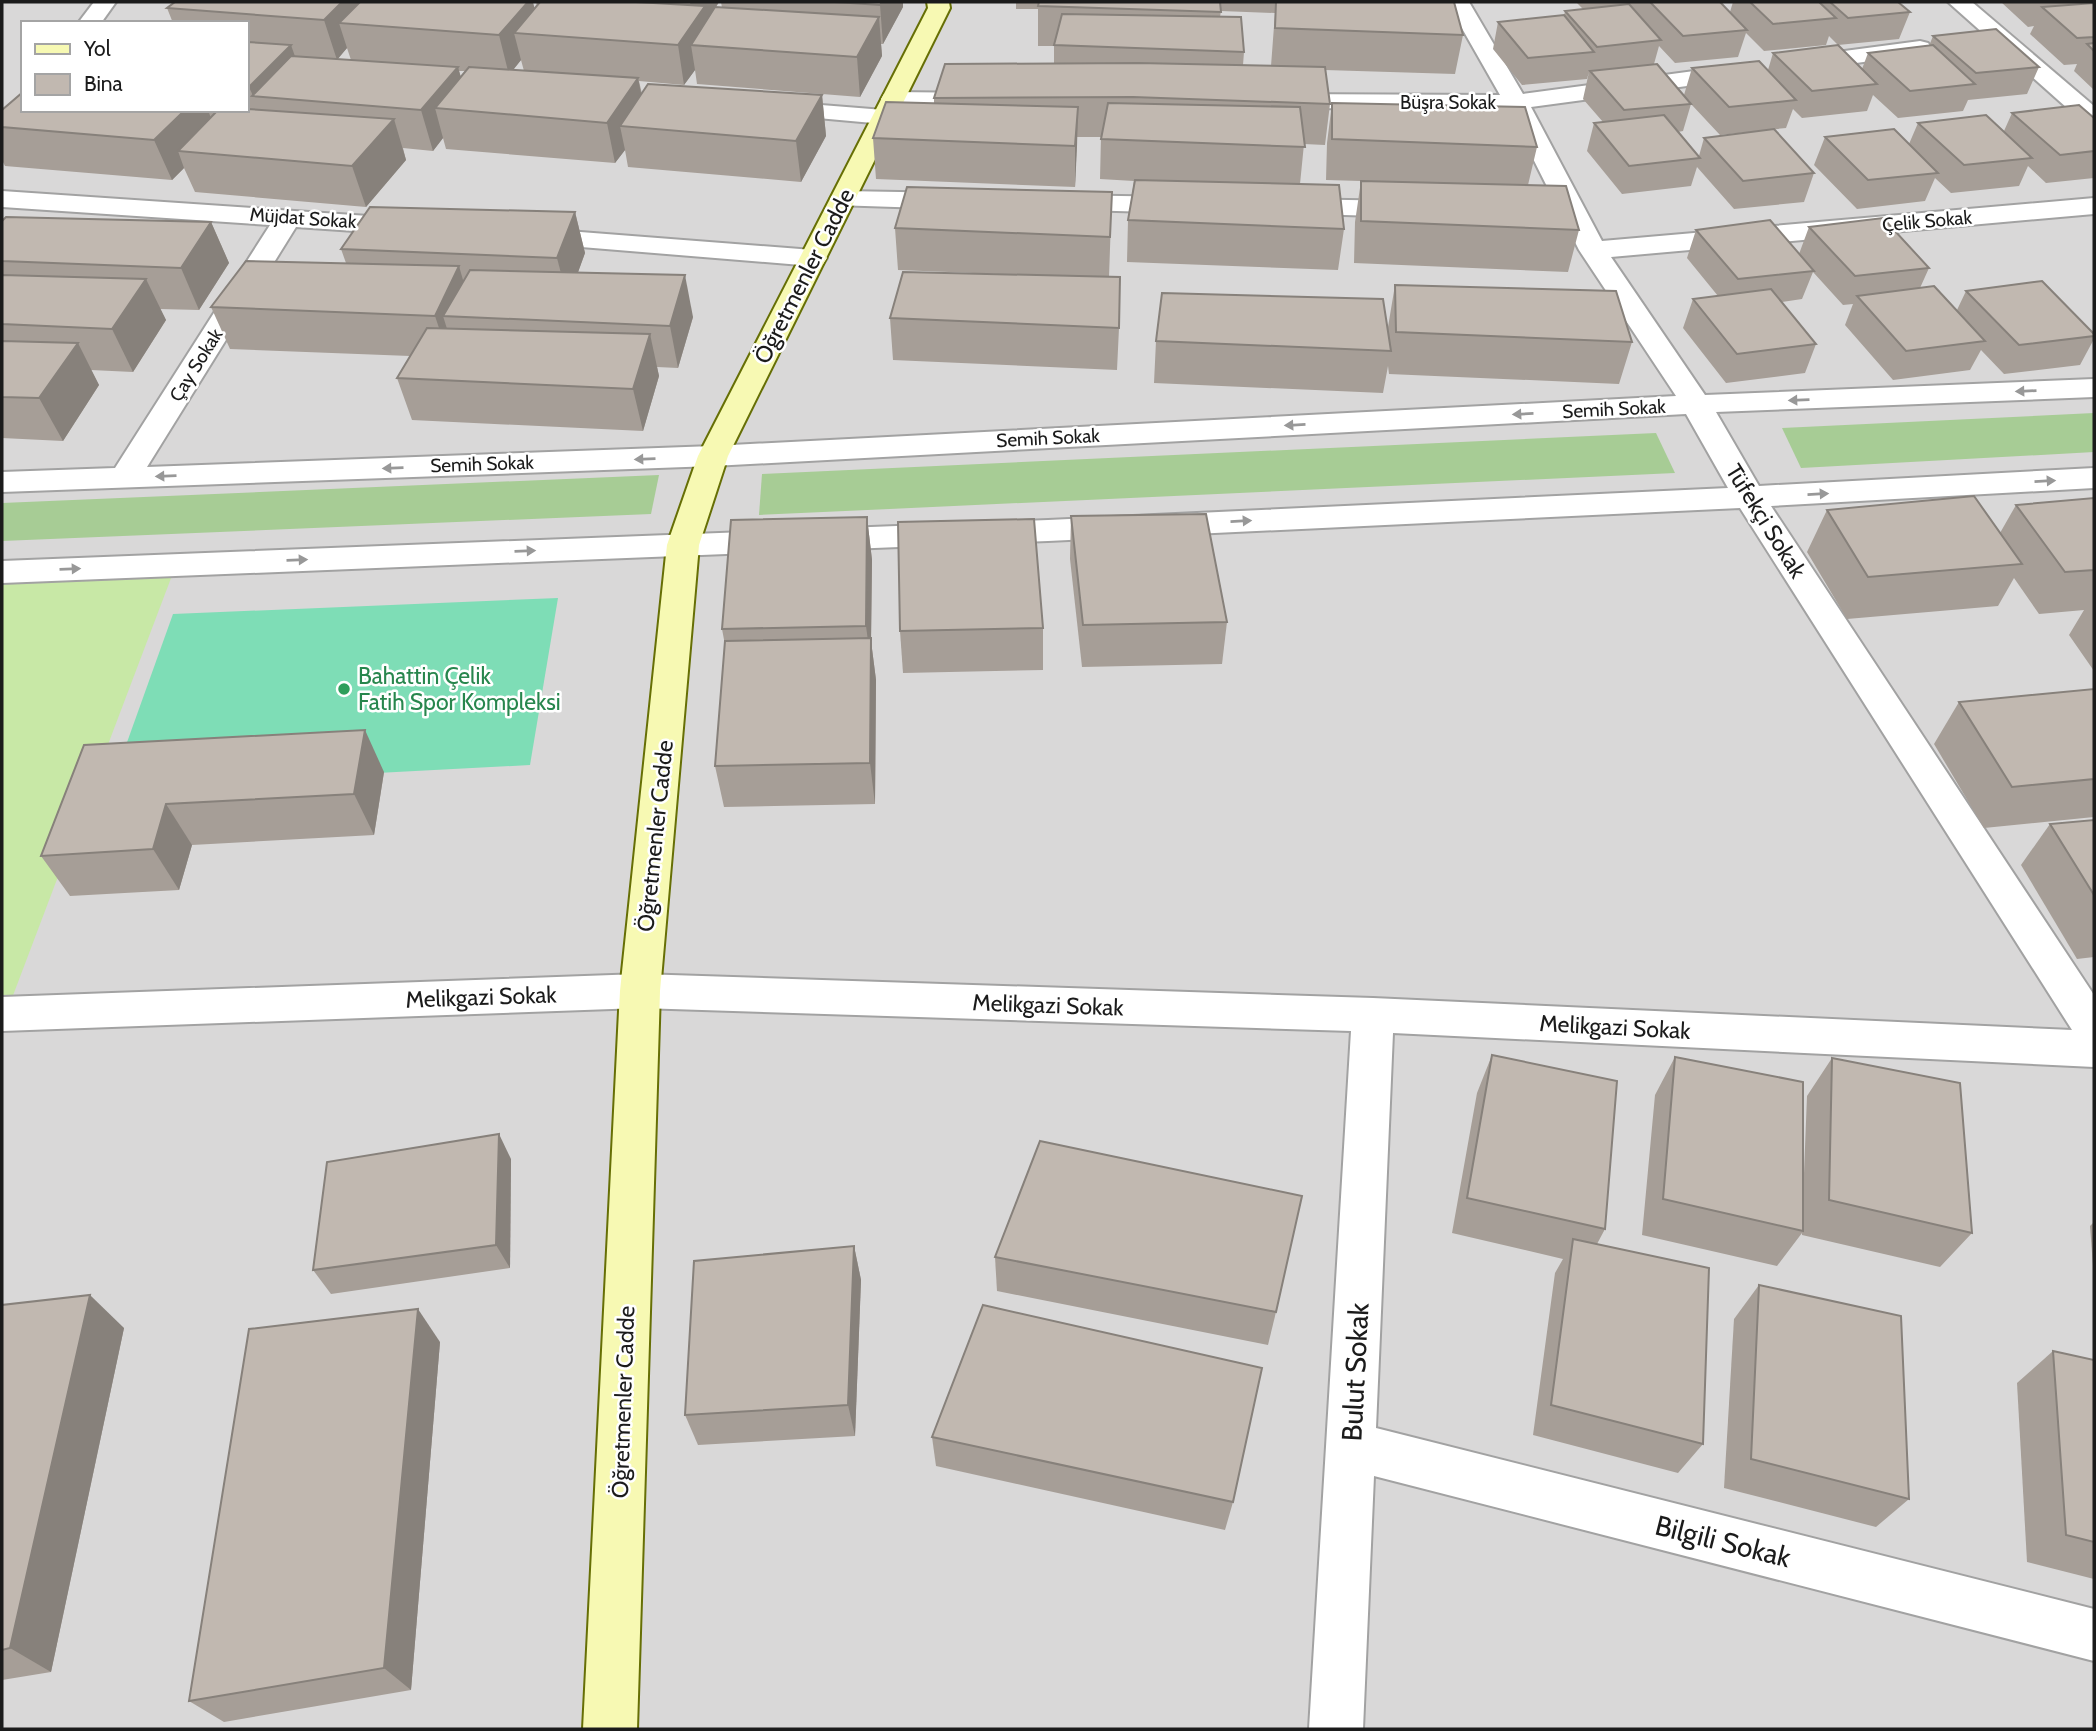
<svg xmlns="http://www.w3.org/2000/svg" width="2096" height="1731" viewBox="0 0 2096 1731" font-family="Cabin,sans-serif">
<rect width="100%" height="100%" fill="#ede8e1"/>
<!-- residential -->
<path fill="#d9d8d8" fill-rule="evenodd" d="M2,2H2094V1729H2ZM23,23H247V110H23Z"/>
<!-- grass -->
<polygon fill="#c8e8a6" points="176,565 6,1014 2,1014 2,572"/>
<!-- forest -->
<g fill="#a7cc95">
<polygon points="2094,413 2094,452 1801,468 1782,428"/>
<polygon points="1656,433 1675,473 759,515 762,474"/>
<polygon points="659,475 651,514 2,541 2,503"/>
</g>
<!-- pitch -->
<polygon fill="#7eddb6" points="558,598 530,765 111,787 173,614"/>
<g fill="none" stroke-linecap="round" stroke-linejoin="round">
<!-- street casing -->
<g stroke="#a2a2a2" stroke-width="4">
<g id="street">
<polygon points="94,2 116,2 101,23 78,23"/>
<polygon points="1447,2 1469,2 1523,94 1739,65 1747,67 1751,72 1747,77 1739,79 1531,107 1602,241 2094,198 2094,214 1611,257 1705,395 2094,379 2094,397 1716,412 1759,486 2094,468 2094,488 1771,506 2094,995 2094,1067 1393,1033 1376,1428 2094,1609 2094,1661 1374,1476 1363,1729 1309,1729 1351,1031 640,1008 2,1031 2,997 640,974 1373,998 2072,1030 1740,508 1048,541 2,583 2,561 1048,520 1728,488 1686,414 713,466 2,492 2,472 115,468 270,225 2,207 2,191 413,219 422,221 426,227 422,233 413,235 296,227 147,467 713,446 1676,396 1579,250 1508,109 1276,108 1267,106 1264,101 1267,96 1276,94 1500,95"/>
<polygon points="1948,2 1972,2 2094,106 2094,126 2085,124"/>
<polygon points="1920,41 1928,43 1932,48 1928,53 1799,71 1791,69 1787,64 1791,59 1799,57"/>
<polygon points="893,92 985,93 994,95 997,100 994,105 985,107 884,104 881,99 884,94"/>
<polygon points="771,101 884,110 893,112 896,117 893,122 884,124 762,113 759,108 762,103"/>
<polygon points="843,191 956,193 965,195 969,201 965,207 956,209 834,205 830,199 834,193"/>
<polygon points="1058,195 1184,197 1193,199 1197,205 1193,211 1184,213 1049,209 1045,203 1049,197"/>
<polygon points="1289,199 1408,201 1417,203 1421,209 1417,215 1408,217 1280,213 1276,207 1280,201"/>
<polygon points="529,228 813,250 823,252 827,258 823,264 813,266 520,242 516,236 520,230"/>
</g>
</g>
<!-- secondary casing -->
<g stroke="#666f05" stroke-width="4">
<polygon id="secondary" points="927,2 949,2 950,8 728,456 699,545 660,991 637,1729 583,1729 620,991 667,545 698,456 928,8"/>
</g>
<!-- street -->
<use href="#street" fill="#fff" fill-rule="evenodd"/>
<!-- secondary -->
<use href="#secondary" fill="#f7f9b3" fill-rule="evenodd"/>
</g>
<!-- wall -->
<g fill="#a69e97" fill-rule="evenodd">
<path d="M536,2H719L716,7L722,8L721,2H903V7L883,44H881L882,56L860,97L697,84L695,70L684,85L639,81L642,94L822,95L826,136L801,182L628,167L625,150L615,163L446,149L443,138L433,151L403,148L406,160L366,207L195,192L184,168L172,180L5,166L2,160V110H247V23H173L167,8H535L537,6ZM347,48L351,60L337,59ZM521,60L524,71L513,70ZM459,71H465L461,77Z"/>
<path d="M1016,2H1454L1463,35L1455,74L1325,70L1330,104L1325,145L1304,144L1300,184L1344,229L1338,270L1127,262L1128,220L1134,181L1100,179L1101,137H1077L1075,187L876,179L873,138L934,103V98L1054,63V46H1038V9H1016ZM1221,11L1275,13L1271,66L1243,65L1244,52L1220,17Z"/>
<polygon points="1576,2 1720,2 1730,12 1733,2 1898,2 1910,12 1899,39 1838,45 1829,36 1826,45 1764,51 1746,33 1738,57 1675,63 1659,46 1654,64 1684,95 1692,68 1768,70 1773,53 1862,69 1868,53 1929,46 1933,36 2039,67 2027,94 1968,100 1963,111 1898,118 1873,95 1867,111 1802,118 1793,109 1786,128 1720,135 1691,104 1683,131 1678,132 1699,156 1704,138 1814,173 1804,202 1734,209 1697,167 1691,186 1622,194 1587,151 1594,123 1603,122 1583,99 1589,72 1587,79 1522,85 1493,49 1498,22 1564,16 1565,11 1583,9"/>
<polygon points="2001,2 2094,2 2094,90 2074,71 2077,64 2064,65 2030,34 2034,26 2028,27"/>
<polygon points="1332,103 1537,147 1528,185 1579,230 1568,272 1354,263 1355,222 1361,181 1326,180 1327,143"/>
<polygon points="2012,113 2094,118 2094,178 2046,183 2028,166 2019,186 1951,193 1935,178 1925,201 1857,209 1814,165 1825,137 1909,144 1918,123 2004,131"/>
<polygon points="1112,192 1109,277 1119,328 1117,370 893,360 890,318 1023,275 898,270 895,228"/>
<polygon points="575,212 585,253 578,272 693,317 678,368 657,367 659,376 643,431 412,420 397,378 410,356 230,349 211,307 346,263 341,249"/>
<polygon points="2,221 211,222 229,263 199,310 160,309 166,320 133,372 91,370 99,385 63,441 2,438"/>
<polygon points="1809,227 1929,268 1920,288 1957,310 1966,291 2094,334 2094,339 2080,365 2004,374 1981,350 1970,370 1893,380 1845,325 1853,304 1843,305 1813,272 1802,299 1782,302 1816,344 1805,373 1726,383 1683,328 1693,299 1718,296 1687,258 1696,230 1799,254"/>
<polygon points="1395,285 1632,342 1619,384 1389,374 1388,366 1383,393 1154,383 1156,341 1388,327"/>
<polygon points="2094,498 2094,671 2069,635 2084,610 2039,614 2014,578 1998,606 1847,619 1807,552 1827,510 2000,533 2016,505"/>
<polygon points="1071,516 1227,622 1222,664 1082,667 1070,559"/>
<polygon points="867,517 872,560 871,641 876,680 875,804 724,807 715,766 725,645 722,629"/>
<polygon points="1043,628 1043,670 903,673 900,631"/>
<polygon points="2094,689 2094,817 1984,828 1934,744 1959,702"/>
<polygon points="84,745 384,772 374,835 192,845 179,890 70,896 41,856"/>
<polygon points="2094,820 2094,957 2077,959 2021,865 2050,824"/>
<polygon points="1492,1055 1605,1229 1597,1244 1703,1444 1678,1473 1533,1435 1555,1273 1563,1259 1452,1233 1477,1093"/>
<polygon points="1675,1057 1803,1199 1807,1096 1832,1058 1972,1233 1940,1267 1802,1235 1802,1233 1777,1266 1642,1235 1655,1095"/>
<polygon points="511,1159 510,1268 331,1294 313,1270"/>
<polygon points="2094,1222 2094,1279 2090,1226"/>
<polygon points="854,1246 861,1280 855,1436 698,1445 685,1415"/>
<polygon points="995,1257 1276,1312 1268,1345 997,1291"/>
<polygon points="1759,1285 1909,1499 1876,1527 1724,1488 1734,1319"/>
<polygon points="2,1305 124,1328 51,1672 2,1680"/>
<polygon points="440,1342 411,1690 224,1722 189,1701"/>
<polygon points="2053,1351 2094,1360 2094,1579 2027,1562 2017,1383"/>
<polygon points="932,1437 1233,1502 1225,1530 936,1466"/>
</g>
<!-- shaded-wall -->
<g fill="#87817b">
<polygon points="328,2 367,2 339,23 347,48 337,60 324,20"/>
<polygon points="502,2 533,2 541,35 514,33 521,60 509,75 499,35"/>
<polygon points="690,2 719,2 691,45 695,70 684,85 678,45 693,23"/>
<polygon points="882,2 903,2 903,7 883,44 880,5"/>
<polygon points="879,17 882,56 860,97 857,57"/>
<polygon points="291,45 305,85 253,96 249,87"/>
<polygon points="458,67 469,107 435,108 443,138 433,151 421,110"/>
<polygon points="638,78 646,118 620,126 625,150 615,163 607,123"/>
<polygon points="822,95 826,136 801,182 796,141"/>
<polygon points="1078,107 1077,147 1075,187 1075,146"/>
<polygon points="185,110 208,110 217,135 178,151 184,168 172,180 154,140"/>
<polygon points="394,119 406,160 366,207 352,166"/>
<polygon points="575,212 585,253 568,300 557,258"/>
<polygon points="211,222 229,263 199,310 181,268"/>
<polygon points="459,266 471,308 443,316 453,348 449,358 435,316"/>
<polygon points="685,275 693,317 678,368 670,326"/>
<polygon points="146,279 166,320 133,372 112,329"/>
<polygon points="650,334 659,376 643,431 633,389"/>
<polygon points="78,343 99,385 63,441 39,398"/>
<polygon points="867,517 872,560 871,641 876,680 875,804 870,763 871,664 866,626"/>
<polygon points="365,730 384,772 374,835 354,794"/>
<polygon points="166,804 192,845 179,890 153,849"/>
<polygon points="499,1134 511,1159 510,1268 496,1245"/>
<polygon points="854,1246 861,1280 855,1436 848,1405"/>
<polygon points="90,1295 124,1328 51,1672 10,1648"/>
<polygon points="418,1309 440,1342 411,1690 384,1668"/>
</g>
<!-- building -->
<g fill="#c1b8b0" stroke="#87817b" stroke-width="2">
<polygon points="175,2 342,2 324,20 167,8"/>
<polygon points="360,2 528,2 499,35 339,23"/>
<polygon points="540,2 636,2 705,6 678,45 514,33"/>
<polygon points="835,2 882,2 880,5"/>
<polygon points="1039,2 1220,2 1221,12 1038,6"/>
<polygon points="1276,2 1454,2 1463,35 1275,28"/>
<polygon points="1650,2 1720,2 1747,30 1683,36"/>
<polygon points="1750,2 1819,2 1836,18 1773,24"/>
<polygon points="1830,2 1898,2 1910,12 1848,18"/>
<polygon points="2094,3 2094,37 2077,38 2042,7"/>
<polygon points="1629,4 1661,40 1597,47 1565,11"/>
<polygon points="715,7 879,17 857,57 691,45"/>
<polygon points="1062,14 1241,17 1244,52 1054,45"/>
<polygon points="1564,15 1594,52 1528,58 1498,22"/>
<polygon points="1996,29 2039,67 1976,73 1933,36"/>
<polygon points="247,42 291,45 249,87 247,87"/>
<polygon points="2094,43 2094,51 2087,44"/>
<polygon points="1838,45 1877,84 1812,91 1773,53"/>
<polygon points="1933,45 1975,84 1910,91 1868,53"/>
<polygon points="291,56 458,67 421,110 252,96"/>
<polygon points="1759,61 1796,100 1729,107 1692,68"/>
<polygon points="1138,63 1325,67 1330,104 1133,97 934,98 945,64"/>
<polygon points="1657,64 1691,104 1624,110 1590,71"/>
<polygon points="469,67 638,78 607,123 435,108"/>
<polygon points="648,84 822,95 796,141 620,126"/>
<polygon points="23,92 23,110 185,110 154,140 2,127 2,110"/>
<polygon points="886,102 1078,107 1075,146 873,138"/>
<polygon points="1108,103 1300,107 1305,147 1101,139"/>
<polygon points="1332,103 1525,107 1537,147 1332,139"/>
<polygon points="2079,105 2094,118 2094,151 2060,155 2012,113"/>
<polygon points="247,109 394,119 352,166 178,151 218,110"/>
<polygon points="1664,115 1700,158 1629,166 1594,123"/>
<polygon points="1986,115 2032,158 1964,165 1918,123"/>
<polygon points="1774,129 1814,173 1743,181 1704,138"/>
<polygon points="1894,129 1938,173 1868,180 1825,137"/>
<polygon points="1135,180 1339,185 1344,229 1128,220"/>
<polygon points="1361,181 1566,186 1579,230 1361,221"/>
<polygon points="907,187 1112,192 1110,237 895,228"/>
<polygon points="370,207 575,212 557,258 341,249"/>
<polygon points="6,217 211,222 181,268 2,261 2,221"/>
<polygon points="1883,218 1929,268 1855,276 1809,227"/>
<polygon points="1770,220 1814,271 1738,279 1696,230"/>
<polygon points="246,261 459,266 435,316 211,307"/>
<polygon points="470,270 685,275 670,326 443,316"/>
<polygon points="903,272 1120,277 1119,328 890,318"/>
<polygon points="2,275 146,279 112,329 2,324"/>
<polygon points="2042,281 2094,334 2094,336 2019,345 1966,291"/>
<polygon points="1395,285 1616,291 1632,342 1396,332"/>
<polygon points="1934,286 1985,341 1906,351 1857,296"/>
<polygon points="1771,289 1816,344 1737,354 1693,299"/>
<polygon points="1162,293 1383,299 1391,351 1156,341"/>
<polygon points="427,328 650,334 633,389 397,378"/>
<polygon points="2,341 78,343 39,398 2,397"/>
<polygon points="1974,496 2022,564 1868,577 1827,510"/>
<polygon points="2094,498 2094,570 2065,572 2016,505"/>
<polygon points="1206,514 1227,622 1083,625 1071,516"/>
<polygon points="867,517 866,626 722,629 731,520"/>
<polygon points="1034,519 1043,628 900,631 898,522"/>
<polygon points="871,638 870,763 715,766 725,641"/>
<polygon points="2094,689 2094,779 2012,787 1959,702"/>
<polygon points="365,730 354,794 166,804 153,849 41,856 84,745"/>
<polygon points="2094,820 2094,895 2050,824"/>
<polygon points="1492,1055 1617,1081 1605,1229 1467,1198"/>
<polygon points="1675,1057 1803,1082 1803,1231 1663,1199"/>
<polygon points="1832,1058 1960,1083 1972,1233 1829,1200"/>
<polygon points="499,1134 496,1245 313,1270 327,1162"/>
<polygon points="1040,1141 1302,1196 1276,1312 995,1257"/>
<polygon points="1573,1239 1709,1268 1703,1444 1551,1405"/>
<polygon points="854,1246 848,1405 685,1415 694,1261"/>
<polygon points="1759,1285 1901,1316 1909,1499 1751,1459"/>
<polygon points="90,1295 10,1648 2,1650 2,1305"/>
<polygon points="983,1305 1262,1368 1233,1502 932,1437"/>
<polygon points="418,1309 384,1668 189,1701 249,1329"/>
<polygon points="2053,1351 2094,1360 2094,1542 2066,1535"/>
</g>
<!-- one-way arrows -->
<defs><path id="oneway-solid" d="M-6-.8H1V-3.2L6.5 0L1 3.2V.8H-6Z" transform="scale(1.75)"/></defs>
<g fill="#989898">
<use href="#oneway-solid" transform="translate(2026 391) rotate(178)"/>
<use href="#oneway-solid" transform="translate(1799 400) rotate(178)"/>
<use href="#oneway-solid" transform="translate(1523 414) rotate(177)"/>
<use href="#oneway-solid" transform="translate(1295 425) rotate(177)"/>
<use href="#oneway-solid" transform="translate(645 459) rotate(178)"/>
<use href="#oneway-solid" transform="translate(393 468) rotate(178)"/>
<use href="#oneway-solid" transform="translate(166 476) rotate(178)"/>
<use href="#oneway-solid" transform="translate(2045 481) rotate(-3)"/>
<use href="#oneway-solid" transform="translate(1818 494) rotate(-3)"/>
<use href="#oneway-solid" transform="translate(1241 521) rotate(-3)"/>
<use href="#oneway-solid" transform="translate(525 551) rotate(-2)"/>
<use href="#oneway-solid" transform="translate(297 560) rotate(-2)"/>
<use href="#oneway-solid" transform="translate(70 569) rotate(-2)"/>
</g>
<!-- markers -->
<circle fill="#2e9e5b" stroke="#fff" stroke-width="2.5" cx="344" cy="689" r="7"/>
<g text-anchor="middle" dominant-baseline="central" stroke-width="5" stroke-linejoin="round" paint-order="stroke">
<!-- far-street labels -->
<g font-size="19" fill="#1b1b1b" stroke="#fff">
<text x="1448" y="102">Büşra Sokak</text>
<text transform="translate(303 218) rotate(4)">Müjdat Sokak</text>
<text transform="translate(1927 221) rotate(-5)">Çelik Sokak</text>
<text transform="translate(196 365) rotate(-58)">Çay Sokak</text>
<text transform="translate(1614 409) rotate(-3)">Semih Sokak</text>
<text transform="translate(1048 438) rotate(-3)">Semih Sokak</text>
<text transform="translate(482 464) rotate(-2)">Semih Sokak</text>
</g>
<!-- street labels -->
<g font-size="23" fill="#1b1b1b" stroke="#fff">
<text transform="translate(804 276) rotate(-63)">Öğretmenler Cadde</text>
<text transform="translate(1766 521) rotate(58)">Tüfekçi Sokak</text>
<text transform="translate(655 836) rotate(-84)">Öğretmenler Cadde</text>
<text transform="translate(481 997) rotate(-2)">Melikgazi Sokak</text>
<text transform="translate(1048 1005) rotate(2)">Melikgazi Sokak</text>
<text transform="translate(1615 1027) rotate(3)">Melikgazi Sokak</text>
<text transform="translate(623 1402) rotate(-88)">Öğretmenler Cadde</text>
</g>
<!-- leisure labels -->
<g font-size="23" fill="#27864d" stroke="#fff" text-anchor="start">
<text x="358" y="676">Bahattin Çelik<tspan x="358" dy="26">Fatih Spor Kompleksi</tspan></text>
</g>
<!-- near-street labels -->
<g font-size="28" fill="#1b1b1b" stroke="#fff">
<text transform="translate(1355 1372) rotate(-87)">Bulut Sokak</text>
<text transform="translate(1723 1541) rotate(14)">Bilgili Sokak</text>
</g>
</g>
<!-- border -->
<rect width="2096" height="1731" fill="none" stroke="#1b1b1b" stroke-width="7"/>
<!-- legend -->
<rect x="21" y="21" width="228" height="91" fill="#ffffff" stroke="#a4a4a4" stroke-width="2"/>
<rect x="35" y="44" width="35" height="10" fill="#f7f9b3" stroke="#a4a4a4" stroke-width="2"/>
<text x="84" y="56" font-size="21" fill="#1b1b1b">Yol</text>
<rect x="35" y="74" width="35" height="21" fill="#c1b8b0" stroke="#a4a4a4" stroke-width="2"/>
<text x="84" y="91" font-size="21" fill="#1b1b1b">Bina</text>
</svg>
